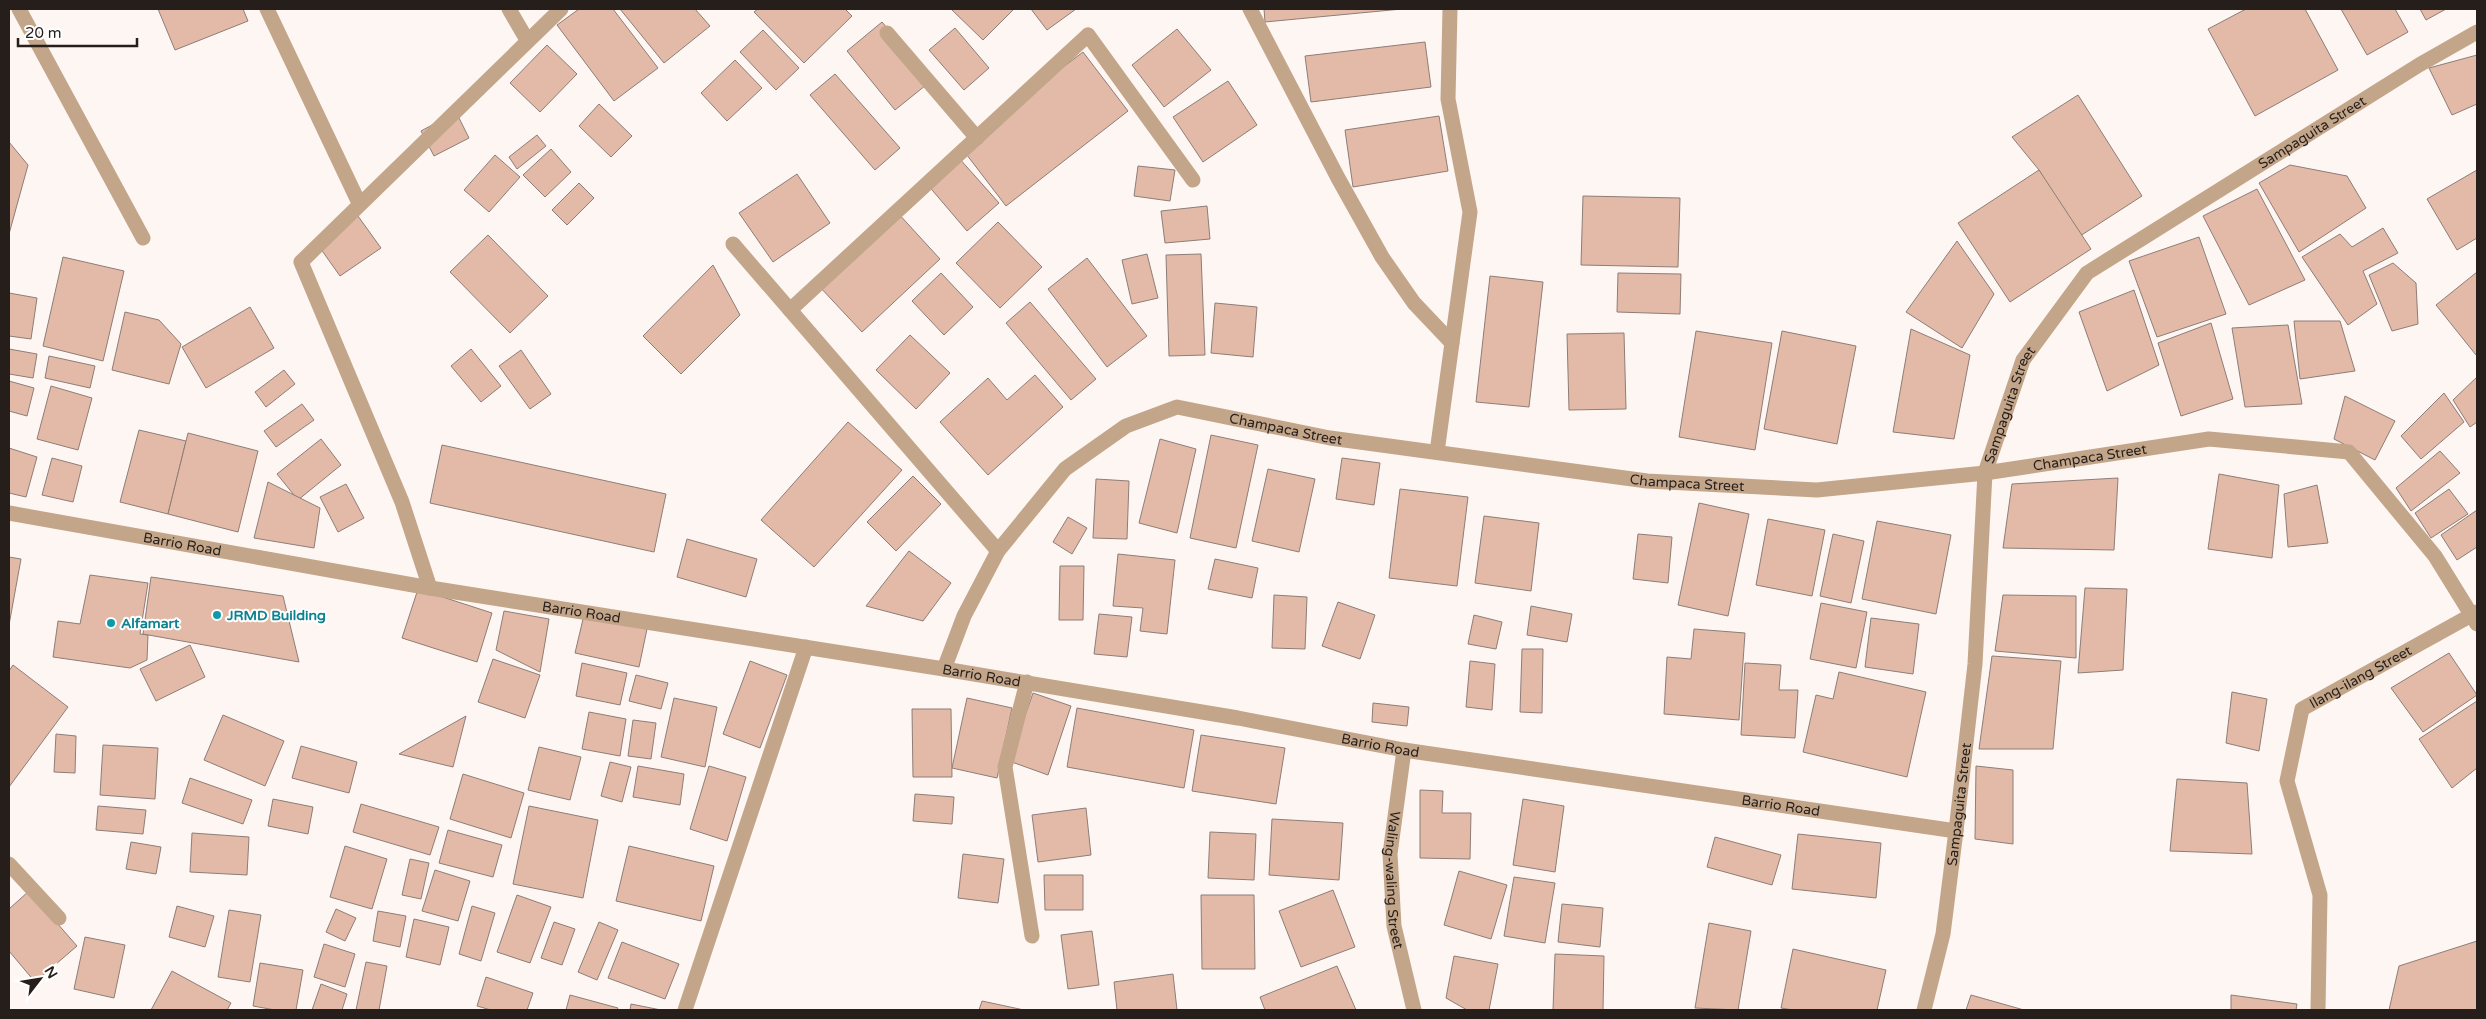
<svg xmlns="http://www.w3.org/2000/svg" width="2486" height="1019" viewBox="0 0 2486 1019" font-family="'Varela Round',sans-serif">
<rect width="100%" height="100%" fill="#fef6f3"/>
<!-- building -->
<g fill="#e3baa8" stroke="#8e7d76">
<polygon points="158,9 243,9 248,21 175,50"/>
<polygon points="579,9 613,9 658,68 614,101 557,25"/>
<polygon points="620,9 695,9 710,26 664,63"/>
<polygon points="758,9 845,9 852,16 804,63 754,12"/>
<polygon points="951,9 1014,9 983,40"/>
<polygon points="1031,9 1076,9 1047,30"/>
<polygon points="1264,9 1402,9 1265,22"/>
<polygon points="2246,9 2305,9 2338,70 2255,116 2208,29"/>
<polygon points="2341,9 2395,9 2408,32 2367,55"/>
<polygon points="2420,9 2446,9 2426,20"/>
<polygon points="882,22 931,81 895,110 847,51"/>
<polygon points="955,28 989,68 964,90 929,50"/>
<polygon points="1177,29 1211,70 1164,107 1132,65"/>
<polygon points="763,30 799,68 776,90 740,52"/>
<polygon points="1425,42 1431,87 1311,102 1305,56"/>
<polygon points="547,45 577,74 540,112 510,83"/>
<polygon points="1083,52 1128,111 1006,206 960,146"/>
<polygon points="2477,55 2477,104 2452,115 2429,68"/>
<polygon points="735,60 762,88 727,121 701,93"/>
<polygon points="835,74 900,148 875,170 810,95"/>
<polygon points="1228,81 1257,125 1203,162 1173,117"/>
<polygon points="2078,95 2142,196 2077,238 2039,170 2012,137"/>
<polygon points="599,104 632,136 611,157 579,126"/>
<polygon points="456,112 469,138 434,156 421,131"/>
<polygon points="1439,116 1448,171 1353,187 1345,130"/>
<polygon points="537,135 546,146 517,169 509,157"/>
<polygon points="9,142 28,165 9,234"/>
<polygon points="551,149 571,172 545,197 523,175"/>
<polygon points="495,155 520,177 489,212 464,190"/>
<polygon points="958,157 999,203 967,231 927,184"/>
<polygon points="2290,165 2347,176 2366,208 2299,252 2259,183"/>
<polygon points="1138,166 1175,170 1170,201 1134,196"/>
<polygon points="2039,170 2091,249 2010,302 1958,223"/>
<polygon points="2477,170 2477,238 2457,250 2427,199"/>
<polygon points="797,174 830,223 773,262 739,213"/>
<polygon points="579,183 594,198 567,225 552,210"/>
<polygon points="2257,189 2305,280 2249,305 2203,216"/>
<polygon points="1583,196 1680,198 1678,267 1581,265"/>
<polygon points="350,205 381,248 340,276 318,245"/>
<polygon points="1207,206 1210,239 1165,243 1161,211"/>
<polygon points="896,211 940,259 862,332 818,285"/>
<polygon points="998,222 1042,267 1000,308 956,263"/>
<polygon points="2383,228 2398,253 2363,271 2377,304 2348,325 2302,257 2340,234 2352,247"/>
<polygon points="488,235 548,296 510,333 450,272"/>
<polygon points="2199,237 2226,314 2157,337 2129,261"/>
<polygon points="1957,241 1994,294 1962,348 1906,312"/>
<polygon points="1147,254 1158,298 1132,304 1122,260"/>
<polygon points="1201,254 1205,355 1169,356 1166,255"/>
<polygon points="63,257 124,271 103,361 43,346"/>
<polygon points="1087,258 1147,336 1107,367 1048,289"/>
<polygon points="2393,263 2416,283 2418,324 2392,331 2369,275"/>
<polygon points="713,265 740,315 681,374 643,336"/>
<polygon points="2477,272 2477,354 2476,355 2436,305"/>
<polygon points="941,273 973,307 944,335 912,301"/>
<polygon points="1618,273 1681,274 1680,314 1617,312"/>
<polygon points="1490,276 1543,282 1529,407 1476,402"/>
<polygon points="2134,290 2159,365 2107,391 2079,312"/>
<polygon points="9,293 37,298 31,339 9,336"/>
<polygon points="1030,302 1096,379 1071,400 1006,323"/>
<polygon points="1215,303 1257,307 1253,357 1211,353"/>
<polygon points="250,307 274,348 206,388 182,347"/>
<polygon points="125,312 159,320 181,344 169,384 112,370"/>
<polygon points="2294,321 2340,321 2355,371 2300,379"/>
<polygon points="2211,323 2233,399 2181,416 2158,343"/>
<polygon points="2288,325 2302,404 2245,407 2232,328"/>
<polygon points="1911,329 1970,355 1954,439 1893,432"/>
<polygon points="1696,331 1772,343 1755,450 1679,437"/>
<polygon points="1782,331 1856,346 1837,444 1764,429"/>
<polygon points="1624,333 1626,409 1569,410 1567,334"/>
<polygon points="910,335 950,373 916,409 876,370"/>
<polygon points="9,349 37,354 33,378 9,374"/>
<polygon points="471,349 501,386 481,402 451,366"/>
<polygon points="521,350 551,394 530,409 499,366"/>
<polygon points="49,356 95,366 90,388 45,378"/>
<polygon points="284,370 295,384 266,407 255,392"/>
<polygon points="1035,375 1063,407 988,475 940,422 988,378 1007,400"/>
<polygon points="2477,377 2477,422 2470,427 2453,400"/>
<polygon points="9,381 34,388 27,416 9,411"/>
<polygon points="51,386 92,398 78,450 37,439"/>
<polygon points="2444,393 2464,422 2421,459 2401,436"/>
<polygon points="2345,396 2395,421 2375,460 2334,439"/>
<polygon points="302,404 314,420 276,447 264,431"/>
<polygon points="848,422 902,470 814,567 761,520"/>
<polygon points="139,430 186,441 168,514 120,502"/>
<polygon points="188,433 258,451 238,532 168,514"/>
<polygon points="1211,435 1258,445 1236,548 1190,538"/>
<polygon points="321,439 341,465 298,500 277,474"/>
<polygon points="1160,439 1196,449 1177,533 1139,523"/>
<polygon points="442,445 666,494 654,552 430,503"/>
<polygon points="9,448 37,457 26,497 9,493"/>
<polygon points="2440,451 2460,473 2411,511 2396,488"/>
<polygon points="52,458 82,466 73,502 42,495"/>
<polygon points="1342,458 1380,463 1374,505 1336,499"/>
<polygon points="1268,469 1315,479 1299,552 1252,541"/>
<polygon points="2219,474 2279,485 2272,558 2208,549"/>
<polygon points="913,476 941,504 896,551 867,522"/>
<polygon points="2118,478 2114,550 2003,548 2012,484"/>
<polygon points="1096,479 1129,481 1127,539 1093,538"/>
<polygon points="268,482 320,508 314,548 254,538"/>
<polygon points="346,484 364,518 338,532 320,497"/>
<polygon points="2317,485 2328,543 2288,547 2284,494"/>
<polygon points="1400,489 1468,497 1457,586 1389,578"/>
<polygon points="2449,489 2468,514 2431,538 2415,513"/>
<polygon points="1699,503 1749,514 1728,616 1678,605"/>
<polygon points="2477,510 2477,547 2457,560 2441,535"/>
<polygon points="1484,516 1539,523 1531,591 1475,583"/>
<polygon points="1068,517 1087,528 1072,554 1053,542"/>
<polygon points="1768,519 1825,530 1812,596 1756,585"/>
<polygon points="1877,521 1951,535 1936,614 1862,599"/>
<polygon points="1638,534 1672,537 1668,583 1633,579"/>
<polygon points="1833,534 1864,541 1851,603 1820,596"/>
<polygon points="687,539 757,559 746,597 677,577"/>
<polygon points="909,551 951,583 923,621 866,606"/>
<polygon points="1118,554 1175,560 1167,634 1140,631 1143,608 1113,606"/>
<polygon points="9,557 21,559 9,625"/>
<polygon points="1215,559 1258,568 1252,598 1208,589"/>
<polygon points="1060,566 1084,566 1083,620 1059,620"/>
<polygon points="90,575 148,583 140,634 148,635 147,660 130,668 53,657 58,621 80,624"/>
<polygon points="151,577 283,596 299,662 143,634"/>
<polygon points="2085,588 2127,589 2123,670 2078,673"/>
<polygon points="418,589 492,613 477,662 402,638"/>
<polygon points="1274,595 1307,597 1305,649 1272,648"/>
<polygon points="2003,595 2076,596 2076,658 1995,651"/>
<polygon points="1338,602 1375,615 1360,659 1322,646"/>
<polygon points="1821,603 1867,612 1856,668 1810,659"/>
<polygon points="1531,606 1572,614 1567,642 1527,635"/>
<polygon points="504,611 549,619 540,672 496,650"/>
<polygon points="1099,614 1132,617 1127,657 1094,654"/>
<polygon points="584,615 647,629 639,667 575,653"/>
<polygon points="1474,615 1502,622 1496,649 1468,644"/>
<polygon points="1871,618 1919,624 1913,674 1865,667"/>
<polygon points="1694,629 1745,633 1739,720 1664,714 1667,657 1691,659"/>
<polygon points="190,645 205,677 156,701 140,669"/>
<polygon points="1522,649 1543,649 1542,713 1520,712"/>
<polygon points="2449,653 2477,695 2423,732 2391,688"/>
<polygon points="1992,656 2061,661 2053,749 1979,749"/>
<polygon points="493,659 540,675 525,718 478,702"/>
<polygon points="750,661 787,675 760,748 723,734"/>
<polygon points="1470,661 1495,664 1492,710 1466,707"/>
<polygon points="582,663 627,673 620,705 576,696"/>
<polygon points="1745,663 1781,665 1779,690 1798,690 1795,738 1741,735"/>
<polygon points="13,665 68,707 9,787 9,671"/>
<polygon points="1839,672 1926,692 1907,777 1803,752 1816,695 1833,699"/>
<polygon points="636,675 668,683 661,709 629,701"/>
<polygon points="2232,692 2267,699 2259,751 2226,743"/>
<polygon points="1033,693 1071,706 1048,775 1009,761"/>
<polygon points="674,698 717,707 705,767 661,757"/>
<polygon points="967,698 1012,708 997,778 952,768"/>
<polygon points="2477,701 2477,768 2452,788 2419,739"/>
<polygon points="1373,703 1409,707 1407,726 1372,722"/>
<polygon points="1077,708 1194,730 1184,788 1067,767"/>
<polygon points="912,709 951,709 952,777 913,777"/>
<polygon points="589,712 626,719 620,756 582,749"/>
<polygon points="223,715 284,741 265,786 204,760"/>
<polygon points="466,716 453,767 399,754"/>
<polygon points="633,720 656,723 651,759 628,756"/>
<polygon points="56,734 76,736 75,773 54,772"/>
<polygon points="1201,735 1285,748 1276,804 1192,791"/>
<polygon points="103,745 158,748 155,799 100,795"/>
<polygon points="301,746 357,762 349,793 292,778"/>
<polygon points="539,747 581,757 570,800 528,790"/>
<polygon points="610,762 631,767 622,802 601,796"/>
<polygon points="638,766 684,774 680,805 633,797"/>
<polygon points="709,766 746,777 727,841 690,829"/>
<polygon points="1976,766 2013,770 2013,844 1975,839"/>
<polygon points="463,774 524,793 511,838 450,819"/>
<polygon points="190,778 252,800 243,824 182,803"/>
<polygon points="2177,779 2247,783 2252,854 2170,851"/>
<polygon points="1420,790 1443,791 1442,813 1471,813 1470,859 1420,858"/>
<polygon points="915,794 954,797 952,824 913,821"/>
<polygon points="273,799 313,807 308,834 268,826"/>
<polygon points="1523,799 1564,806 1555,872 1513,865"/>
<polygon points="361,804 439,827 430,855 353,832"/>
<polygon points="98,806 146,810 143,834 96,830"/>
<polygon points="529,806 598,820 583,898 513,884"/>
<polygon points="1086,808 1091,855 1038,862 1032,815"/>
<polygon points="1272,819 1343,823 1339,880 1269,875"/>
<polygon points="448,830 502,845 493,877 439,863"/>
<polygon points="1210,832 1256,834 1254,880 1208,878"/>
<polygon points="192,833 249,837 247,875 190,872"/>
<polygon points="1798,834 1881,843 1876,898 1792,889"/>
<polygon points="1715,837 1781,855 1772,885 1707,867"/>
<polygon points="131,842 161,847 156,874 126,869"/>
<polygon points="345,846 387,859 372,909 330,897"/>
<polygon points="629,846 714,866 701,921 616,901"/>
<polygon points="963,854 1004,859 998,903 958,898"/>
<polygon points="410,859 429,863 421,899 402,895"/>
<polygon points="435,870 470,881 458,921 422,911"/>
<polygon points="1459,871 1507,885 1491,939 1444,925"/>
<polygon points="1044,875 1083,875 1083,910 1045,910"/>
<polygon points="1514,877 1555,883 1545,943 1504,936"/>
<polygon points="1333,890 1355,947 1301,967 1279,911"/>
<polygon points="29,891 77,946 35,982 9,951 9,909"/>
<polygon points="517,895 551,907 530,963 497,952"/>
<polygon points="1201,895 1254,895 1255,969 1202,969"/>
<polygon points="1562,904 1603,908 1600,947 1558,942"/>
<polygon points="177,906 214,916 205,947 169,937"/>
<polygon points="472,906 495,913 481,961 459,954"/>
<polygon points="336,909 356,918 345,941 326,932"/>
<polygon points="229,910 261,915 250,982 218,977"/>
<polygon points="378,911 406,916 400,947 373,941"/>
<polygon points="414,919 449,927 440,965 406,957"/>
<polygon points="554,922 575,929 562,965 541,958"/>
<polygon points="599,922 618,930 597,980 578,972"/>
<polygon points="1709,923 1751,931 1738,1010 1695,1008"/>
<polygon points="1092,931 1099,985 1068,989 1061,935"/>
<polygon points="85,937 125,945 114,998 74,989"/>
<polygon points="2477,941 2477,1010 2389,1010 2399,966"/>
<polygon points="622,942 679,964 665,999 608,978"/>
<polygon points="324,944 355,954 345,987 314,977"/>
<polygon points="1793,949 1886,970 1877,1010 1793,1010 1781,1008"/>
<polygon points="1555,954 1604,956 1603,1010 1553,1010"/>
<polygon points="1454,956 1498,964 1489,1010 1467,1010 1446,998"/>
<polygon points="366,962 387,966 379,1010 356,1010"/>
<polygon points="260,963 303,970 296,1010 275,1010 253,1006"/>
<polygon points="1337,966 1356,1010 1265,1010 1260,997"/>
<polygon points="172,971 231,1003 227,1010 151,1010"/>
<polygon points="1173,974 1177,1010 1117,1010 1114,982"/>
<polygon points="486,977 533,993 527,1010 491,1010 477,1006"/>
<polygon points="321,984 347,994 342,1010 312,1010"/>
<polygon points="570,995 618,1008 617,1010 566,1010"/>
<polygon points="1971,995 2024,1010 1966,1010"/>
<polygon points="2231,995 2297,1004 2296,1010 2231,1010"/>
<polygon points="982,1001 1024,1010 979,1010"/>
<polygon points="631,1004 661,1010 630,1010"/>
</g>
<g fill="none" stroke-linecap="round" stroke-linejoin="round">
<!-- service -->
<g stroke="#c3a58a" stroke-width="15">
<polyline points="887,33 977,138"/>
<polyline points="1088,35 1193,180"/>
<polyline points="1027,682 1005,767 1032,936"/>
</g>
<!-- minor -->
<g stroke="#c3a58a" stroke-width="15">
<polyline points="19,9 143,238"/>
<polyline points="267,9 359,203"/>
<polyline points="509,9 527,40"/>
<polyline points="1250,9 1338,178 1382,257 1414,303 1452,343"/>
<polyline points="733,244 998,551"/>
<polyline points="790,310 1088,35"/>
<polyline points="1437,452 1470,212 1448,99 1450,9"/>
<polyline points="430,588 402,502 301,262 561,9"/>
<path id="s1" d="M944,669L964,616L998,551L1065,469L1126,426L1177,407L1330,438L1647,481L1817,490L1985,473L2209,439L2349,452L2435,556L2477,624"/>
<polyline points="9,864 59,918"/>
<polyline points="685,1010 806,647"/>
<path id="s2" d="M1924,1010L1943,934L1956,831L1975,664L1985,473L2023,360L2087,273L2419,65L2477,32"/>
<path id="s3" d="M2318,1010L2320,895L2287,781L2302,709L2477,612"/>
</g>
<!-- tertiary -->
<g stroke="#c3a58a" stroke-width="15">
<path id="s4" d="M9,513L430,588L944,669L1238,718L1404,750L1956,831"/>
<path id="s5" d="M1404,750L1390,854L1394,926L1414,1010"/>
</g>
</g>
<!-- markers -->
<g fill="#0f9aa8" stroke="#fff" stroke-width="2">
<circle cx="217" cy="615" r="5"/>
<circle cx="111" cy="623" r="5"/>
</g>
<g text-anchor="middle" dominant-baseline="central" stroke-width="4" stroke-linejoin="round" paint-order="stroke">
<!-- street labels -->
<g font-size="14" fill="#251e1b" stroke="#fff">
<text stroke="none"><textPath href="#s2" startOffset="1034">Sampaguita Street</textPath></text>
<text stroke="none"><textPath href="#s2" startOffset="614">Sampaguita Street</textPath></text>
<text stroke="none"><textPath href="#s1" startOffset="476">Champaca Street</textPath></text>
<text stroke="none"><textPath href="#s1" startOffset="1286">Champaca Street</textPath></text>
<text stroke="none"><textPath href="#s1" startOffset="881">Champaca Street</textPath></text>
<text stroke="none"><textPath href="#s4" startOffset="176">Barrio Road</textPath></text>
<text stroke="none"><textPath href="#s4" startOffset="581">Barrio Road</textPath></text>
<text stroke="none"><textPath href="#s4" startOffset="986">Barrio Road</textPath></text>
<text stroke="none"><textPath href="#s3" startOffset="374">Ilang-ilang Street</textPath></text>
<text stroke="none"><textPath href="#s4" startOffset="1391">Barrio Road</textPath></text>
<text stroke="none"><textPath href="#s4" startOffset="1796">Barrio Road</textPath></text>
<text stroke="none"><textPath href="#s2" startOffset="209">Sampaguita Street</textPath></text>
<text stroke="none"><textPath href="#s5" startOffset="131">Waling-waling Street</textPath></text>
</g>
<!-- culture labels -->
<g font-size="14" font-weight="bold" fill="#0d838f" stroke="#fff" text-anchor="start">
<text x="227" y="615">JRMD Building</text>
<text x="121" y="623">Alfamart</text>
</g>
</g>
<!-- border -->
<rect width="2486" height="1019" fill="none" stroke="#251e1b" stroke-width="20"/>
<!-- north arrow -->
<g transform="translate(40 979) rotate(59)" stroke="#ffffff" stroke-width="4" paint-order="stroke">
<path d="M0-4L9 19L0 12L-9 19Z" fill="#251e1b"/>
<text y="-8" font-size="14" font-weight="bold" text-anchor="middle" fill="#251e1b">N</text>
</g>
<!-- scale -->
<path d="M18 38v8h119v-8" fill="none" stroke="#251e1b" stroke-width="2.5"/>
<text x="25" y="38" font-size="15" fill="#251e1b" stroke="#ffffff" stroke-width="4" paint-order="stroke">20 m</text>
</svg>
